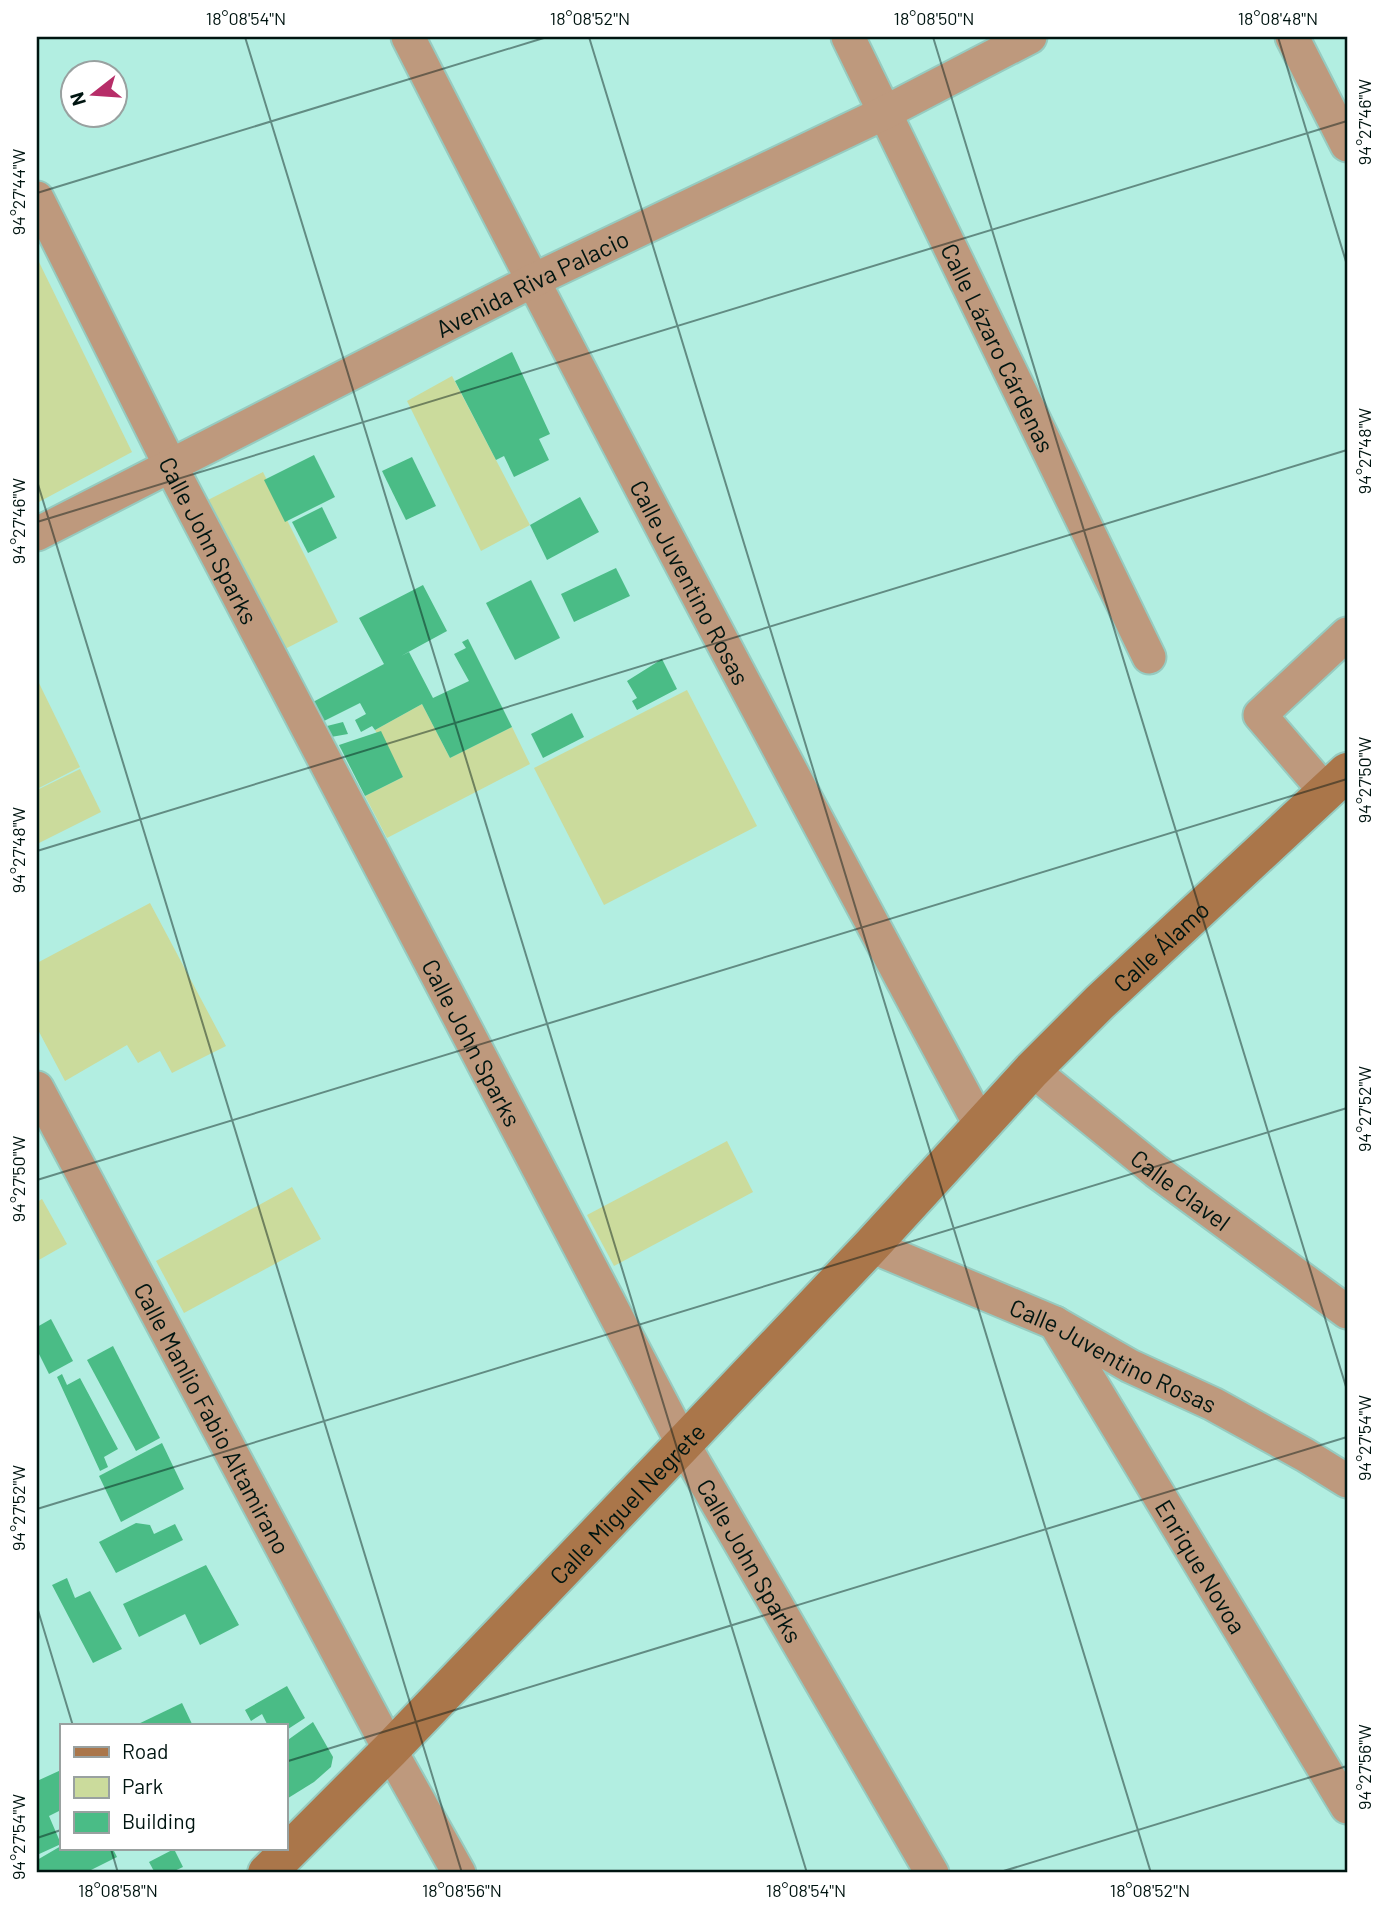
<svg xmlns="http://www.w3.org/2000/svg" width="1384" height="1910" viewBox="0 0 1384 1910" font-family="Barlow,sans-serif">
<rect width="100%" height="100%" fill="#b2eee1"/>
<!-- green -->
<g fill="#cbdb9c">
<polygon points="37,258 132,452 37,503"/>
<polygon points="452,376 530,525 481,551 407,401"/>
<polygon points="263,472 338,622 281,651 206,501"/>
<polygon points="37,679 80,767 37,789"/>
<polygon points="687,690 757,826 604,905 534,768"/>
<polygon points="422,704 450,758 512,727 530,764 387,838 365,796 403,777 375,730"/>
<polygon points="80,769 101,812 37,844 37,790"/>
<polygon points="150,903 226,1046 172,1073 160,1051 138,1063 127,1045 65,1081 37,1028 37,963"/>
<polygon points="727,1141 753,1192 614,1266 587,1215"/>
<polygon points="292,1187 321,1239 184,1313 156,1261"/>
<polygon points="42,1199 67,1244 37,1261 37,1202"/>
</g>
<!-- building -->
<g fill="#4abc86">
<polygon points="512,352 550,434 539,439 549,460 514,477 504,456 496,460 455,381"/>
<polygon points="314,455 335,497 285,522 264,480"/>
<polygon points="412,457 436,506 406,520 382,471"/>
<polygon points="580,497 599,532 547,560 530,525"/>
<polygon points="322,507 337,538 308,553 292,522"/>
<polygon points="616,568 630,596 574,622 561,594"/>
<polygon points="531,580 560,638 515,660 486,603"/>
<polygon points="423,585 447,631 401,656 409,652 433,698 469,681 454,654 466,648 462,642 468,639 512,727 450,758 422,704 375,730 372,726 361,732 355,720 366,714 360,703 324,721 313,702 384,664 359,618"/>
<polygon points="662,659 677,689 637,710 632,701 637,698 627,681"/>
<polygon points="572,713 584,737 543,758 531,734"/>
<polygon points="343,722 348,734 331,737 327,726"/>
<polygon points="381,731 403,777 365,796 339,745"/>
<polygon points="51,1319 73,1361 49,1374 37,1350 37,1327"/>
<polygon points="113,1346 160,1438 136,1451 87,1360"/>
<polygon points="62,1374 67,1385 80,1378 118,1449 104,1457 108,1467 100,1471 57,1377"/>
<polygon points="162,1443 184,1489 121,1522 99,1476"/>
<polygon points="136,1523 150,1525 154,1534 175,1524 183,1540 116,1573 99,1542"/>
<polygon points="206,1565 239,1625 200,1645 185,1614 139,1637 123,1604"/>
<polygon points="67,1578 75,1598 90,1591 122,1649 93,1663 52,1585"/>
<polygon points="287,1686 305,1718 285,1731 285,1726 268,1726 262,1714 251,1721 245,1710"/>
<polygon points="182,1703 193,1726 134,1726"/>
<polygon points="313,1722 333,1757 331,1767 314,1782 285,1800 285,1742"/>
<polygon points="61,1770 61,1810 49,1816 61,1844 37,1855 37,1781"/>
<polygon points="61,1846 61,1849 113,1849 117,1857 85,1873 37,1873 37,1860"/>
<polygon points="174,1849 183,1867 170,1873 155,1873 149,1862"/>
</g>
<g fill="none" stroke-linecap="round" stroke-linejoin="round">
<!-- street casing -->
<g stroke="#96cbc0" stroke-width="37">
<g id="street">
<path id="s1" d="M408,37C594,403 786,764 981,1126"/>
<path id="s2" d="M848,37L1149,657"/>
<polyline points="1292,37 1347,145"/>
<path id="s3" d="M37,198L170,465L683,1444L932,1873"/>
<path id="s4" d="M37,534L532,281L884,113L1030,37"/>
<polyline points="1326,792 1260,715 1347,634"/>
<path id="s5" d="M1032,1070L1156,1171L1347,1312"/>
<path id="s6" d="M37,1088L390,1750L459,1873"/>
<path id="s7" d="M871,1246L1055,1323L1130,1366L1213,1404L1305,1455L1347,1481"/>
<path id="s8" d="M1055,1323L1347,1807"/>
</g>
</g>
<!-- secondary casing -->
<g stroke="#96cbc0" stroke-width="42">
<g id="secondary">
<path id="s9" d="M267,1873L390,1750L683,1444L871,1246L1032,1070L1100,1002L1347,772"/>
</g>
</g>
<!-- street -->
<use href="#street" stroke="#be997d" stroke-width="33"/>
<!-- secondary -->
<use href="#secondary" stroke="#aa764a" stroke-width="38"/>
</g>
<!-- ticks -->
<path fill="none" stroke="#001511" stroke-width="2" stroke-opacity="0.45" d="M245,37L807,1873M589,37L1151,1873M933,37L1347,1390M1278,37L1347,265M37,193L547,37M37,481L462,1873M37,522L1347,121M37,851L1347,450M37,1180L1347,779M37,1509L1347,1108M37,1607L73,1726M285,1762L1347,1437M37,1838L61,1830M111,1849L118,1873M997,1873L1347,1766"/>
<g text-anchor="middle" dominant-baseline="central" stroke-width="5" stroke-linejoin="round" paint-order="stroke">
<!-- street labels -->
<g font-size="24" fill="#001511" stroke="#fff">
<text stroke="none"><textPath href="#s4" startOffset="555">Avenida Riva Palacio</textPath></text>
<text stroke="none"><textPath href="#s2" startOffset="345">Calle Lázaro Cárdenas</textPath></text>
<text stroke="none"><textPath href="#s3" startOffset="383">Calle John Sparks</textPath></text>
<text stroke="none"><textPath href="#s1" startOffset="614">Calle Juventino Rosas</textPath></text>
<text stroke="none"><textPath href="#s9" startOffset="1288">Calle Álamo</textPath></text>
<text stroke="none"><textPath href="#s3" startOffset="950">Calle John Sparks</textPath></text>
<text stroke="none"><textPath href="#s5" startOffset="191">Calle Clavel</textPath></text>
<text stroke="none"><textPath href="#s7" startOffset="266">Calle Juventino Rosas</textPath></text>
<text stroke="none"><textPath href="#s6" startOffset="374">Calle Manlio Fabio Altamirano</textPath></text>
<text stroke="none"><textPath href="#s9" startOffset="516">Calle Miguel Negrete</textPath></text>
<text stroke="none"><textPath href="#s3" startOffset="1538">Calle John Sparks</textPath></text>
<text stroke="none"><textPath href="#s8" startOffset="284">Enrique Novoa</textPath></text>
</g>
</g>
<!-- border -->
<rect width="1384" height="1910" fill="none" stroke="#ffffff" stroke-width="77"/>
<!-- legend -->
<rect x="60" y="1724" width="228" height="126" fill="#ffffff" stroke="#99a1a0" stroke-width="2"/>
<rect x="74" y="1747" width="35" height="10" fill="#aa764a" stroke="#99a1a0" stroke-width="2"/>
<text x="122" y="1759" font-size="21" fill="#001511">Road</text>
<rect x="74" y="1777" width="35" height="21" fill="#cbdb9c" stroke="#99a1a0" stroke-width="2"/>
<text x="122" y="1794" font-size="21" fill="#001511">Park</text>
<rect x="74" y="1812" width="35" height="21" fill="#4abc86" stroke="#99a1a0" stroke-width="2"/>
<text x="122" y="1829" font-size="21" fill="#001511">Building</text>
<!-- north arrow -->
<g transform="translate(94 94) rotate(253)"><circle r="33" fill="#ffffff" stroke="#99a1a0" stroke-width="2"/>
<path d="M0-5L12 26L0 18L-12 26Z" fill="#b72d68"/>
<text y="-10" font-size="19" font-weight="bold" text-anchor="middle" fill="#001511">N</text>
</g>
<rect x="38" y="38" width="1308" height="1833" fill="none" stroke="#001511" stroke-width="2.5"/>
<g font-size="18" text-anchor="middle" fill="#001511">
<text x="246" y="25">18°08'54"N</text>
<text x="590" y="25">18°08'52"N</text>
<text x="934" y="25">18°08'50"N</text>
<text x="1278" y="25">18°08'48"N</text>
<text transform="translate(1365 122) rotate(-90)" y="6">94°27'46"W</text>
<text transform="translate(19 192) rotate(-90)" y="6">94°27'44"W</text>
<text transform="translate(1365 451) rotate(-90)" y="6">94°27'48"W</text>
<text transform="translate(19 521) rotate(-90)" y="6">94°27'46"W</text>
<text transform="translate(1365 780) rotate(-90)" y="6">94°27'50"W</text>
<text transform="translate(19 850) rotate(-90)" y="6">94°27'48"W</text>
<text transform="translate(1365 1109) rotate(-90)" y="6">94°27'52"W</text>
<text transform="translate(19 1179) rotate(-90)" y="6">94°27'50"W</text>
<text transform="translate(1365 1438) rotate(-90)" y="6">94°27'54"W</text>
<text transform="translate(19 1508) rotate(-90)" y="6">94°27'52"W</text>
<text transform="translate(1365 1767) rotate(-90)" y="6">94°27'56"W</text>
<text transform="translate(19 1837) rotate(-90)" y="6">94°27'54"W</text>
<text x="118" y="1897">18°08'58"N</text>
<text x="462" y="1897">18°08'56"N</text>
<text x="806" y="1897">18°08'54"N</text>
<text x="1150" y="1897">18°08'52"N</text>
</g>
</svg>
